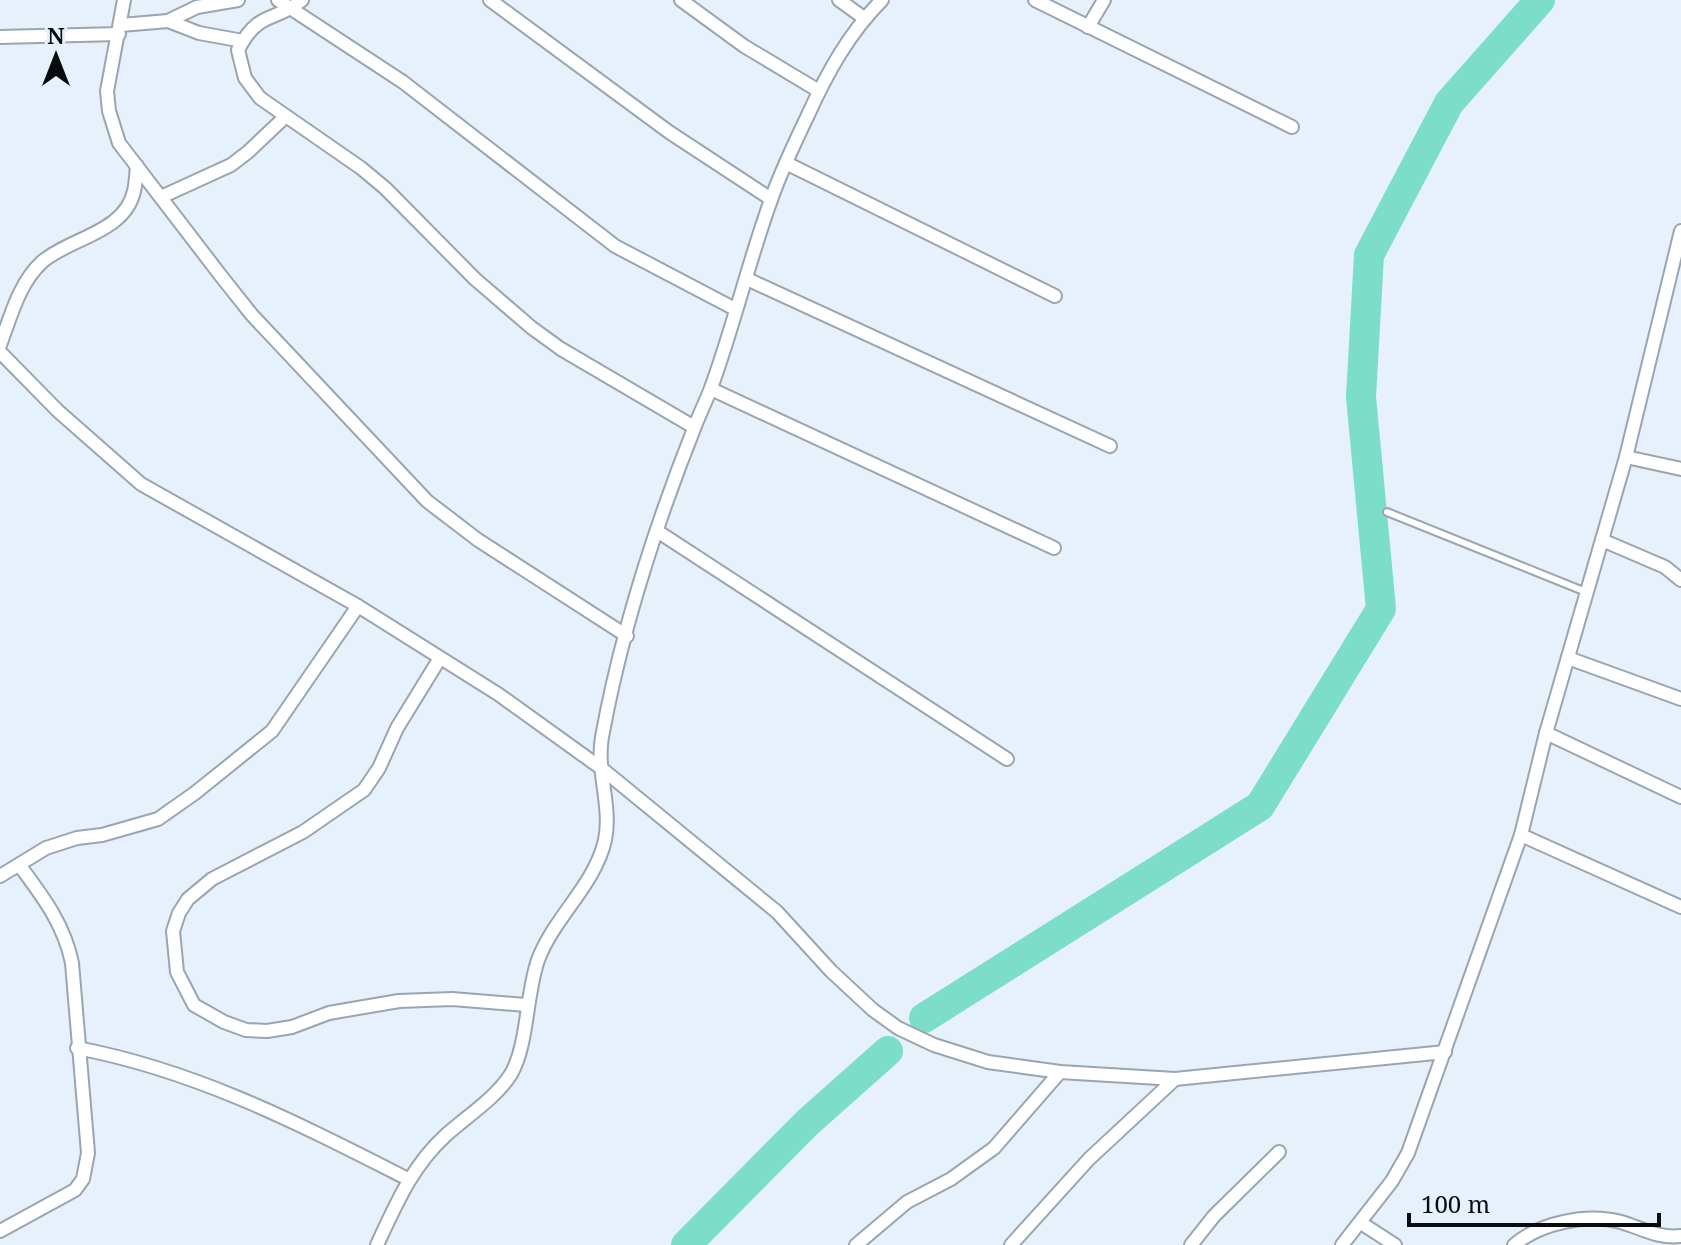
<svg xmlns="http://www.w3.org/2000/svg" width="1681" height="1245" viewBox="0 0 1681 1245" font-family="'Noto Serif',serif">
<rect width="100%" height="100%" fill="#e6f1fc"/>
<g fill="none" stroke-linecap="round" stroke-linejoin="round">
<!-- river -->
<g stroke="#7cdec8" stroke-width="30">
<polyline points="924,1018 1260,806 1381,609 1361,397 1369,255 1449,103 1540,0"/>
<polyline points="686,1245 807,1123 888,1051"/>
</g>
<!-- lane casing -->
<g stroke="#9aa5af" stroke-width="10">
<polyline id="lane" points="1387,512 1586,592"/>
</g>
<!-- street casing -->
<g stroke="#9aa5af" stroke-width="16">
<g id="street">
<polyline points="124,0 107,91 109,111 119,143 221,276 252,315 427,501 478,540 627,636"/>
<polyline points="278,0 403,82 615,246 735,309"/>
<path d="M302,0C275,23 259,9 238,50L245,78L260,98L361,168L385,188L475,279L532,328L561,349L694,427"/>
<polyline points="490,0 669,132 771,199"/>
<polyline points="681,0 744,46 819,91"/>
<polyline points="839,0 864,18"/>
<polyline points="1035,0 1292,127"/>
<polyline points="168,21 199,33 243,41"/>
<polyline points="121,25 168,21 197,7 238,0"/>
<polyline points="1088,27 1104,0"/>
<polyline points="0,37 119,34"/>
<polyline points="786,163 1055,296"/>
<polyline points="161,197 231,165 248,152 285,117"/>
<polyline points="747,279 1110,446"/>
<path d="M0,345C11,316 19,283 42,262C69,238 125,233 134,191C136,183 136,174 137,166"/>
<polyline points="0,352 58,411 141,484 358,606 498,694 601,768 777,912 831,971 873,1010 898,1028 934,1045 988,1062 1060,1072 1175,1079 1445,1052"/>
<polyline points="711,389 1054,548"/>
<polyline points="1626,457 1681,469"/>
<polyline points="657,531 1007,759"/>
<polyline points="1602,540 1665,567 1681,580"/>
<polyline points="440,658 397,728 379,768 364,790 303,832 212,879 188,899 179,913 173,931 177,972 194,1005 224,1022 246,1030 267,1031 292,1027 329,1013 399,1001 452,999 526,1005"/>
<polyline points="1568,658 1681,699"/>
<polyline points="1546,733 1681,797"/>
<polyline points="1521,835 1681,907"/>
<polyline points="0,876 46,848 77,838 102,835 158,819 195,793 272,731 358,606"/>
<path d="M77,1048C198,1071 299,1124 408,1179"/>
<polyline points="1361,1223 1395,1245"/>
<path d="M0,1231L75,1190L83,1179L88,1153L72,963C64,924 43,897 20,866"/>
<path d="M377,1245C396,1204 412,1166 446,1135C467,1116 496,1098 511,1074C528,1045 526,994 538,960C554,917 595,885 605,840C612,806 596,771 602,737C621,633 656,524 695,426C700,413 706,401 711,388C734,325 749,260 772,197C782,169 795,142 808,115C827,73 849,33 882,0"/>
<polyline points="856,1245 907,1202 951,1179 994,1148 1060,1072"/>
<polyline points="1011,1245 1089,1159 1175,1079"/>
<polyline points="1191,1245 1214,1216 1279,1152"/>
<polyline points="1342,1245 1392,1181 1408,1153 1521,835 1546,733 1626,457 1681,231"/>
<path d="M1514,1245C1540,1223 1586,1213 1621,1222C1641,1228 1659,1239 1681,1236"/>
</g>
</g>
<!-- lane -->
<use href="#lane" stroke="#fff" stroke-width="6"/>
<!-- street -->
<use href="#street" stroke="#fff" stroke-width="12"/>
</g>
<!-- north arrow -->
<g transform="translate(56 56)" stroke="#e6f1fc" stroke-width="6" paint-order="stroke">
<path d="M0-6L14 30L0 20L-14 30Z" fill="#080c0f"/>
<text y="-12" font-size="22" font-weight="bold" text-anchor="middle" fill="#080c0f">N</text>
</g>
<!-- scale -->
<path d="M1409 1213v12h250v-12" fill="none" stroke="#080c0f" stroke-width="4"/>
<text x="1421" y="1213" font-size="24" fill="#080c0f" stroke="#e6f1fc" stroke-width="6" paint-order="stroke">100 m</text>
</svg>
